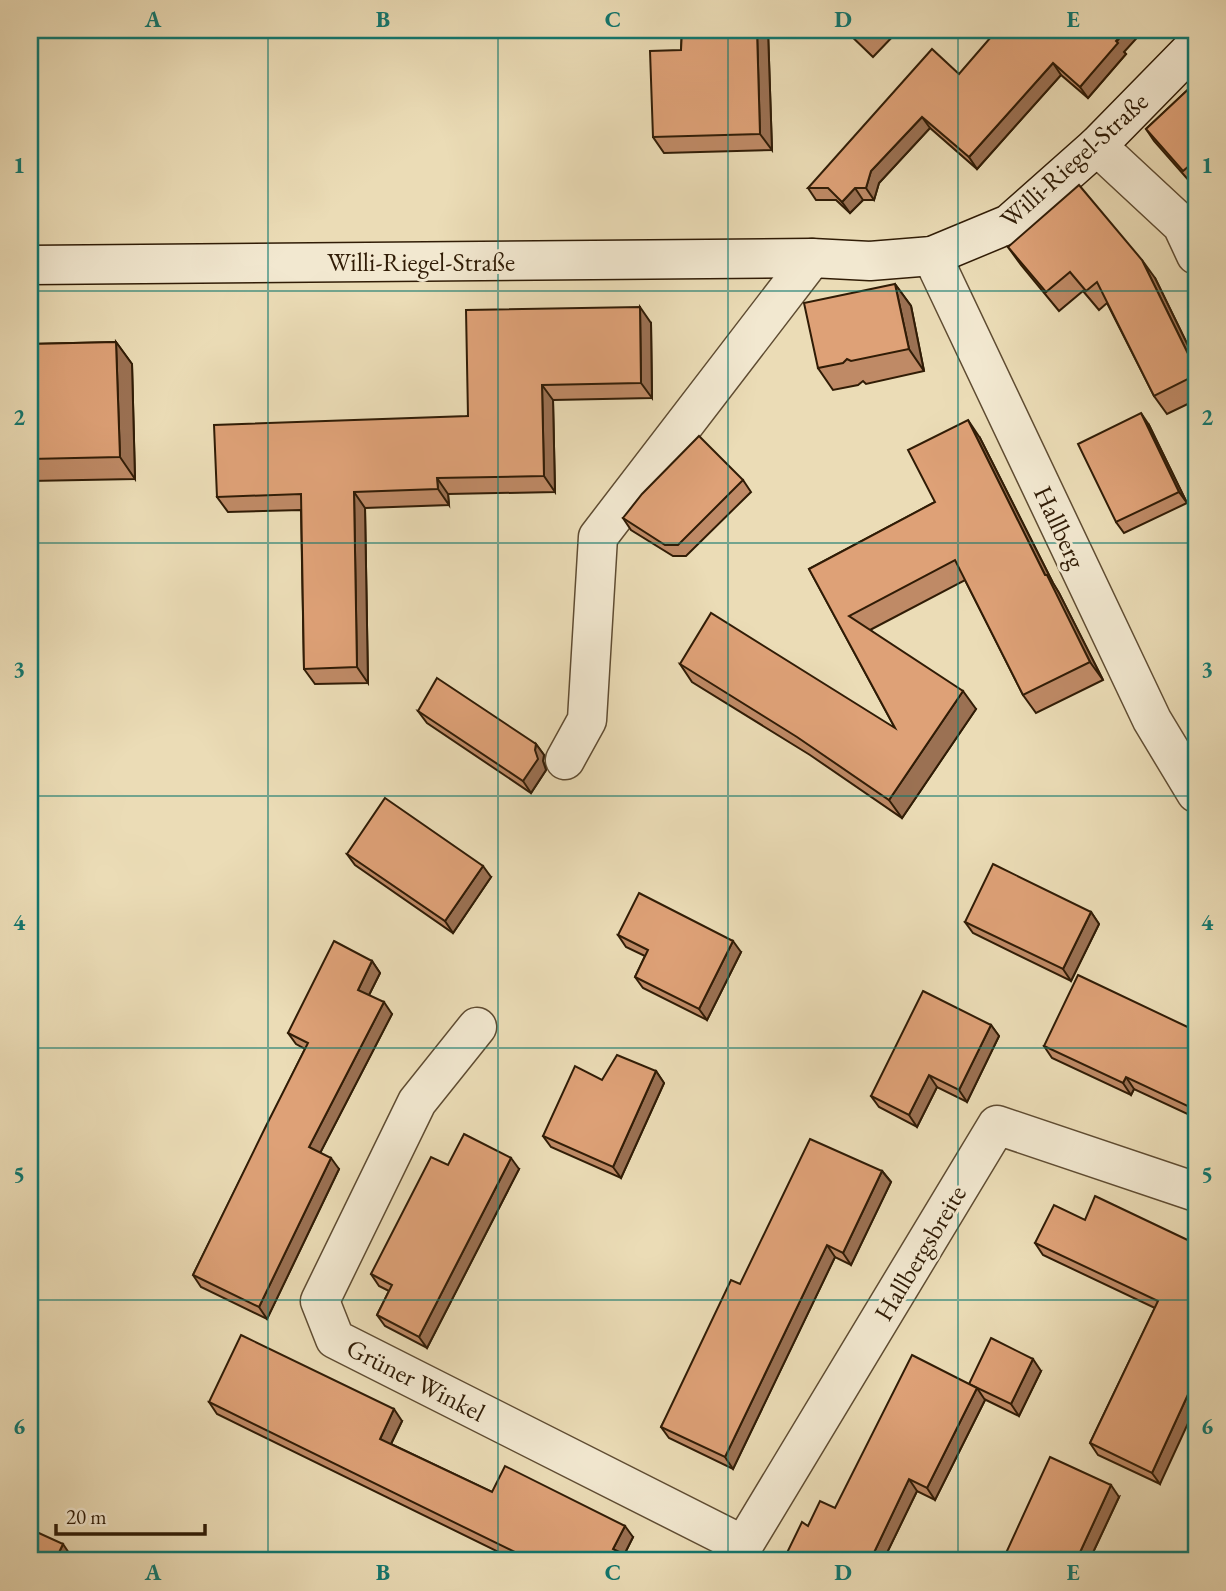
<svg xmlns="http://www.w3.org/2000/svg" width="1226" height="1591" viewBox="0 0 1226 1591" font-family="'EB Garamond',serif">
<rect width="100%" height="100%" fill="#ebdcb6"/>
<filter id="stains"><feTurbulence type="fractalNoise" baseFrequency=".00286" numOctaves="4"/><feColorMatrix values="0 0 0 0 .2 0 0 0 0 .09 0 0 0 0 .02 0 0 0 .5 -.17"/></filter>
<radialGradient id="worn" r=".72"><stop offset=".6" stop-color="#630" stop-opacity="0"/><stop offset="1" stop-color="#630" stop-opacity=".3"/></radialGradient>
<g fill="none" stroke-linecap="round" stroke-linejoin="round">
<!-- street casing -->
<g stroke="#5f4c32" stroke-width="41">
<g id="street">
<polyline points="1097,146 1182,225 1196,255"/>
<polyline points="932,256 1152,720 1196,793"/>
<polyline points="565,760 587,720 598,537 812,258"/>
<polyline points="477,1027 417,1102 320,1301 335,1339 743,1545"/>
<polyline points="734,1561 997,1125 1196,1192"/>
</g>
</g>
<!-- secondary casing -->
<g stroke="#301c06" stroke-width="41">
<polyline id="secondary" points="30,265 812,258 870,261 932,256 1009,224 1097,146 1196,45"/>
</g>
<!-- street -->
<use href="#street" stroke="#f2e8d0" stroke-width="38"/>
<!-- secondary -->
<use href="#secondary" stroke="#f2e8d0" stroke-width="38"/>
</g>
<!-- wall -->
<g fill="#bf8a66" stroke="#301c06" stroke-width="2">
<polygon points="682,30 768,30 772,150 664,153 653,137 681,50"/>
<polygon points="845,30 896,30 897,32 873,57"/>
<polygon points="1124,52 1126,54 1088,98 1061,75 977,169 930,128 879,183 874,200 863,200 850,213 836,200 816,200 808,188 959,74"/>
<polygon points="1196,82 1196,178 1191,183 1154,141 1146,129"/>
<polygon points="1008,247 1155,278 1196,362 1196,400 1167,414 1154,396 1107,303 1099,310 1083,291 1059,311 1021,265"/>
<polygon points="895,284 911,306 924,371 866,384 863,381 858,385 833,390 818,368"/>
<polygon points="651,323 652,398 553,400 555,492 448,494 449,505 365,508 368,683 315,684 304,669 301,510 228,512 217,497 468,416"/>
<polygon points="116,342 132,364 135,479 30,481 30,344"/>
<polygon points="1149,425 1187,503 1124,533 1116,522"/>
<polygon points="980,438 1053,583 1059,593 1103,680 1036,713 1023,695 965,580 870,630 976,709 902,818 810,755 692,682 680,664 895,728 809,569 935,502"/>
<polygon points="743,480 751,492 686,556 673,556 631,530 623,518"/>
<polygon points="418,711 536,744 544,755 543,761 546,770 531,793 427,723"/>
<polygon points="347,854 491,877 453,933 355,865"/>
<polygon points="1091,912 1099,924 1071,981 973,933 965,922"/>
<polygon points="618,935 741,952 707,1020 643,988 635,977 645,956 626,947"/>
<polygon points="372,961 380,973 369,995 392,1014 320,1153 339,1169 267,1319 201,1287 193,1275 305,1049 296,1044 288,1033"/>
<polygon points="991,1025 999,1036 967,1102 937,1087 917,1127 879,1107 871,1096"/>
<polygon points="1196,1031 1196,1118 1134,1089 1131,1095 1052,1058 1044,1046"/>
<polygon points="656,1071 664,1083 621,1178 551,1147 543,1136 602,1080"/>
<polygon points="448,1165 519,1169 427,1348 385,1326 377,1315 389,1291 379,1286 371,1274"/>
<polygon points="882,1171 891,1182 851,1265 835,1257 733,1469 669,1438 661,1427 740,1284"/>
<polygon points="1085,1220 1196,1244 1160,1484 1098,1455 1090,1443 1155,1308 1043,1255 1035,1243"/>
<polygon points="1041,1371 1019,1416 984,1399 985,1400 935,1500 917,1491 883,1561 783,1561 808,1526 835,1508 969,1385"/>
<polygon points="209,1402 402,1421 391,1444 492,1492 633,1537 624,1555 638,1561 517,1561 217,1414"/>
<polygon points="1119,1497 1089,1561 1011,1561 1006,1553"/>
</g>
<!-- shaded-wall -->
<g fill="#9b7153" stroke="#301c06" stroke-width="2">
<polygon points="757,30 768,30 772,150 760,134"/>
<polygon points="1126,30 1144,30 1124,52 1126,54 1088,98 1080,87"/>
<polygon points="1053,63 1061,75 977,169 969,157"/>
<polygon points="922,117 930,128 879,183 874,200 866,188 871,171"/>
<polygon points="855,188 863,200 850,213 842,202"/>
<polygon points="1142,260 1155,278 1196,362 1196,370"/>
<polygon points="895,284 911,306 924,371 909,349"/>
<polygon points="640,307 651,323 652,398 641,383"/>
<polygon points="116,342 132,364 135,479 120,457"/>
<polygon points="542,385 553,400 555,492 544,476"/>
<polygon points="1141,413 1149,425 1187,503 1179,492"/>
<polygon points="968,420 980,438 1053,583 1059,593 1103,680 1090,662 1045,575"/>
<polygon points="437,478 448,494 449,505 438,489"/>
<polygon points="354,492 365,508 368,683 357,667"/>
<polygon points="963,691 976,709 902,818 889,800"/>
<polygon points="536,744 544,755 543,761 546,770 531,793 523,781 535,750"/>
<polygon points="483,866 491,877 453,933 445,921"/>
<polygon points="1091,912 1099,924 1071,981 1063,969"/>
<polygon points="733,941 741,952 707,1020 699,1009"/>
<polygon points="372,961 380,973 366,1001 358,990"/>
<polygon points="384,1002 392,1014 317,1159 309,1147"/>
<polygon points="991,1025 999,1036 967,1102 959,1090"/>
<polygon points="656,1071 664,1083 621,1178 613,1167"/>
<polygon points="929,1075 937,1087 917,1127 909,1115"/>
<polygon points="1126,1077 1134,1089 1131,1095 1123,1083"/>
<polygon points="331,1158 339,1169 267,1319 259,1307"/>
<polygon points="511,1158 519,1169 427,1348 419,1337"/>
<polygon points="882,1171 891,1182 851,1265 843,1253"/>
<polygon points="827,1245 835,1257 733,1469 725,1457"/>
<polygon points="1033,1359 1041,1371 1019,1416 1011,1404"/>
<polygon points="1196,1377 1196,1406 1160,1484 1152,1473"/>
<polygon points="977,1388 985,1400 935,1500 927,1488"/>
<polygon points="394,1409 402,1421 388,1450 380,1439"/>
<polygon points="909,1479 917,1491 883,1561 870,1561"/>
<polygon points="1111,1485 1119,1497 1089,1561 1076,1561"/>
<polygon points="625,1526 633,1537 621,1561 613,1549"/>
<polygon points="63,1544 71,1556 69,1561 55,1561"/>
</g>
<!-- building -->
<g fill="#dea177" stroke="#301c06" stroke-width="2">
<polygon points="682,30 757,30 760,134 653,137 650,51 681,50"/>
<polygon points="852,30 862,30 857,35"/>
<polygon points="997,30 1126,30 1116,41 1118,43 1080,87 1053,63 969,157 922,117 871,171 866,188 855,188 842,202 828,188 808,188 932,49 959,74"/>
<polygon points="1196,82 1196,160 1183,171 1146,129"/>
<polygon points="1079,185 1142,260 1196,370 1196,375 1154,396 1097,282 1086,291 1070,272 1046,292 1008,247"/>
<polygon points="895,284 909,349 851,361 847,359 843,363 818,368 804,303"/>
<polygon points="640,307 641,383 542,385 544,476 437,478 438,489 354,492 357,667 304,669 301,494 217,497 214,425 468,416 466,310"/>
<polygon points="116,342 120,457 30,459 30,344"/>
<polygon points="1141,413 1179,492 1116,522 1078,444"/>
<polygon points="968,420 1045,575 1047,575 1090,662 1023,695 955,560 849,616 963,691 889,800 797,737 680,664 711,613 895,728 809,569 935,502 908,450"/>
<polygon points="699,436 743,480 678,545 665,545 623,518 642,494"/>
<polygon points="1196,663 1196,681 1189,667"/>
<polygon points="437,678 536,744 535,750 538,759 523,781 418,711"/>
<polygon points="385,798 483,866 445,921 347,854"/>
<polygon points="993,864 1091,912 1063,969 965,922"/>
<polygon points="639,893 733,941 699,1009 635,977 648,950 618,935"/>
<polygon points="334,941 372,961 358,990 384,1002 309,1147 331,1158 259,1307 193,1275 266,1126 308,1043 288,1033"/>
<polygon points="1078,975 1196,1031 1196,1110 1126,1077 1123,1083 1044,1046"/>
<polygon points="923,991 991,1025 959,1090 929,1075 909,1115 871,1096"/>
<polygon points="617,1055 656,1071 613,1167 543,1136 575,1066 602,1080"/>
<polygon points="464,1134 511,1158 419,1337 377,1315 392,1285 371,1274 431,1157 448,1165"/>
<polygon points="810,1139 882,1171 843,1253 827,1245 725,1457 661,1427 731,1280 740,1284"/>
<polygon points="1095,1196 1196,1244 1196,1377 1152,1473 1090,1443 1158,1301 1035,1243 1054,1205 1085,1220"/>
<polygon points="241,1335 394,1409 380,1439 492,1492 505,1466 625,1526 613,1549 638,1561 533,1561 209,1402"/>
<polygon points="991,1338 1033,1359 1011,1404 969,1384"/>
<polygon points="912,1355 977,1388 927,1488 909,1479 870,1561 783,1561 802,1522 808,1526 820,1501 835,1508"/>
<polygon points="1050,1457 1111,1485 1076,1561 1023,1561 1006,1553"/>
<polygon points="30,1529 63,1544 55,1561 30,1561"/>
</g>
<!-- grid -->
<path fill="none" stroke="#0f766e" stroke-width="2" stroke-opacity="0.55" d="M268,30V1561M498,30V1561M728,30V1561M958,30V1561M30,291H1196M30,543H1196M30,796H1196M30,1048H1196M30,1300H1196"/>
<g text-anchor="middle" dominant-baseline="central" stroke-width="6" stroke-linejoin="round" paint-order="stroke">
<!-- street labels -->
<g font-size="26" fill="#301c06" stroke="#f2e8d0">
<text transform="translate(1074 160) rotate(-42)">Willi-Riegel-Straße</text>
<text x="421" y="262">Willi-Riegel-Straße</text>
<text transform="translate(1060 527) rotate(65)">Hallberg</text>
<text transform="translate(920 1253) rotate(-59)">Hallbergsbreite</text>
<text transform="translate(416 1380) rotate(27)">Grüner Winkel</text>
</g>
</g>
<!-- margin -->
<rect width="1226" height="1591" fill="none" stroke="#ebdcb6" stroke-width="77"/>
<!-- scale -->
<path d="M56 1524v10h149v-10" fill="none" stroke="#301c06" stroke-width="3.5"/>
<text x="66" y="1524" font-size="21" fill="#301c06" stroke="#f2e8d0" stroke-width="5" paint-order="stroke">20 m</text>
<rect x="38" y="38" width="1150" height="1514" fill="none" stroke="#0f766e" stroke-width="2.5"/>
<g font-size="23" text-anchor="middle" font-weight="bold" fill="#0f766e">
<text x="153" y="27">A</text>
<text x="383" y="27">B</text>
<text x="613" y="27">C</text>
<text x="843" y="27">D</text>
<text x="1073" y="27">E</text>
<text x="19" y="173">1</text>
<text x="1207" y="173">1</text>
<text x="19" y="425">2</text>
<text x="1207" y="425">2</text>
<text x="19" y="677">3</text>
<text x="1207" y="677">3</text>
<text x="19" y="930">4</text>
<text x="1207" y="930">4</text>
<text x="19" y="1182">5</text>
<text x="1207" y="1182">5</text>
<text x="19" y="1434">6</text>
<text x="1207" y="1434">6</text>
<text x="153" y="1580">A</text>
<text x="383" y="1580">B</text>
<text x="613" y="1580">C</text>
<text x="843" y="1580">D</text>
<text x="1073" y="1580">E</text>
</g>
<rect width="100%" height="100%" filter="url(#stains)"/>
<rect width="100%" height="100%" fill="url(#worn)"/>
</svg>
